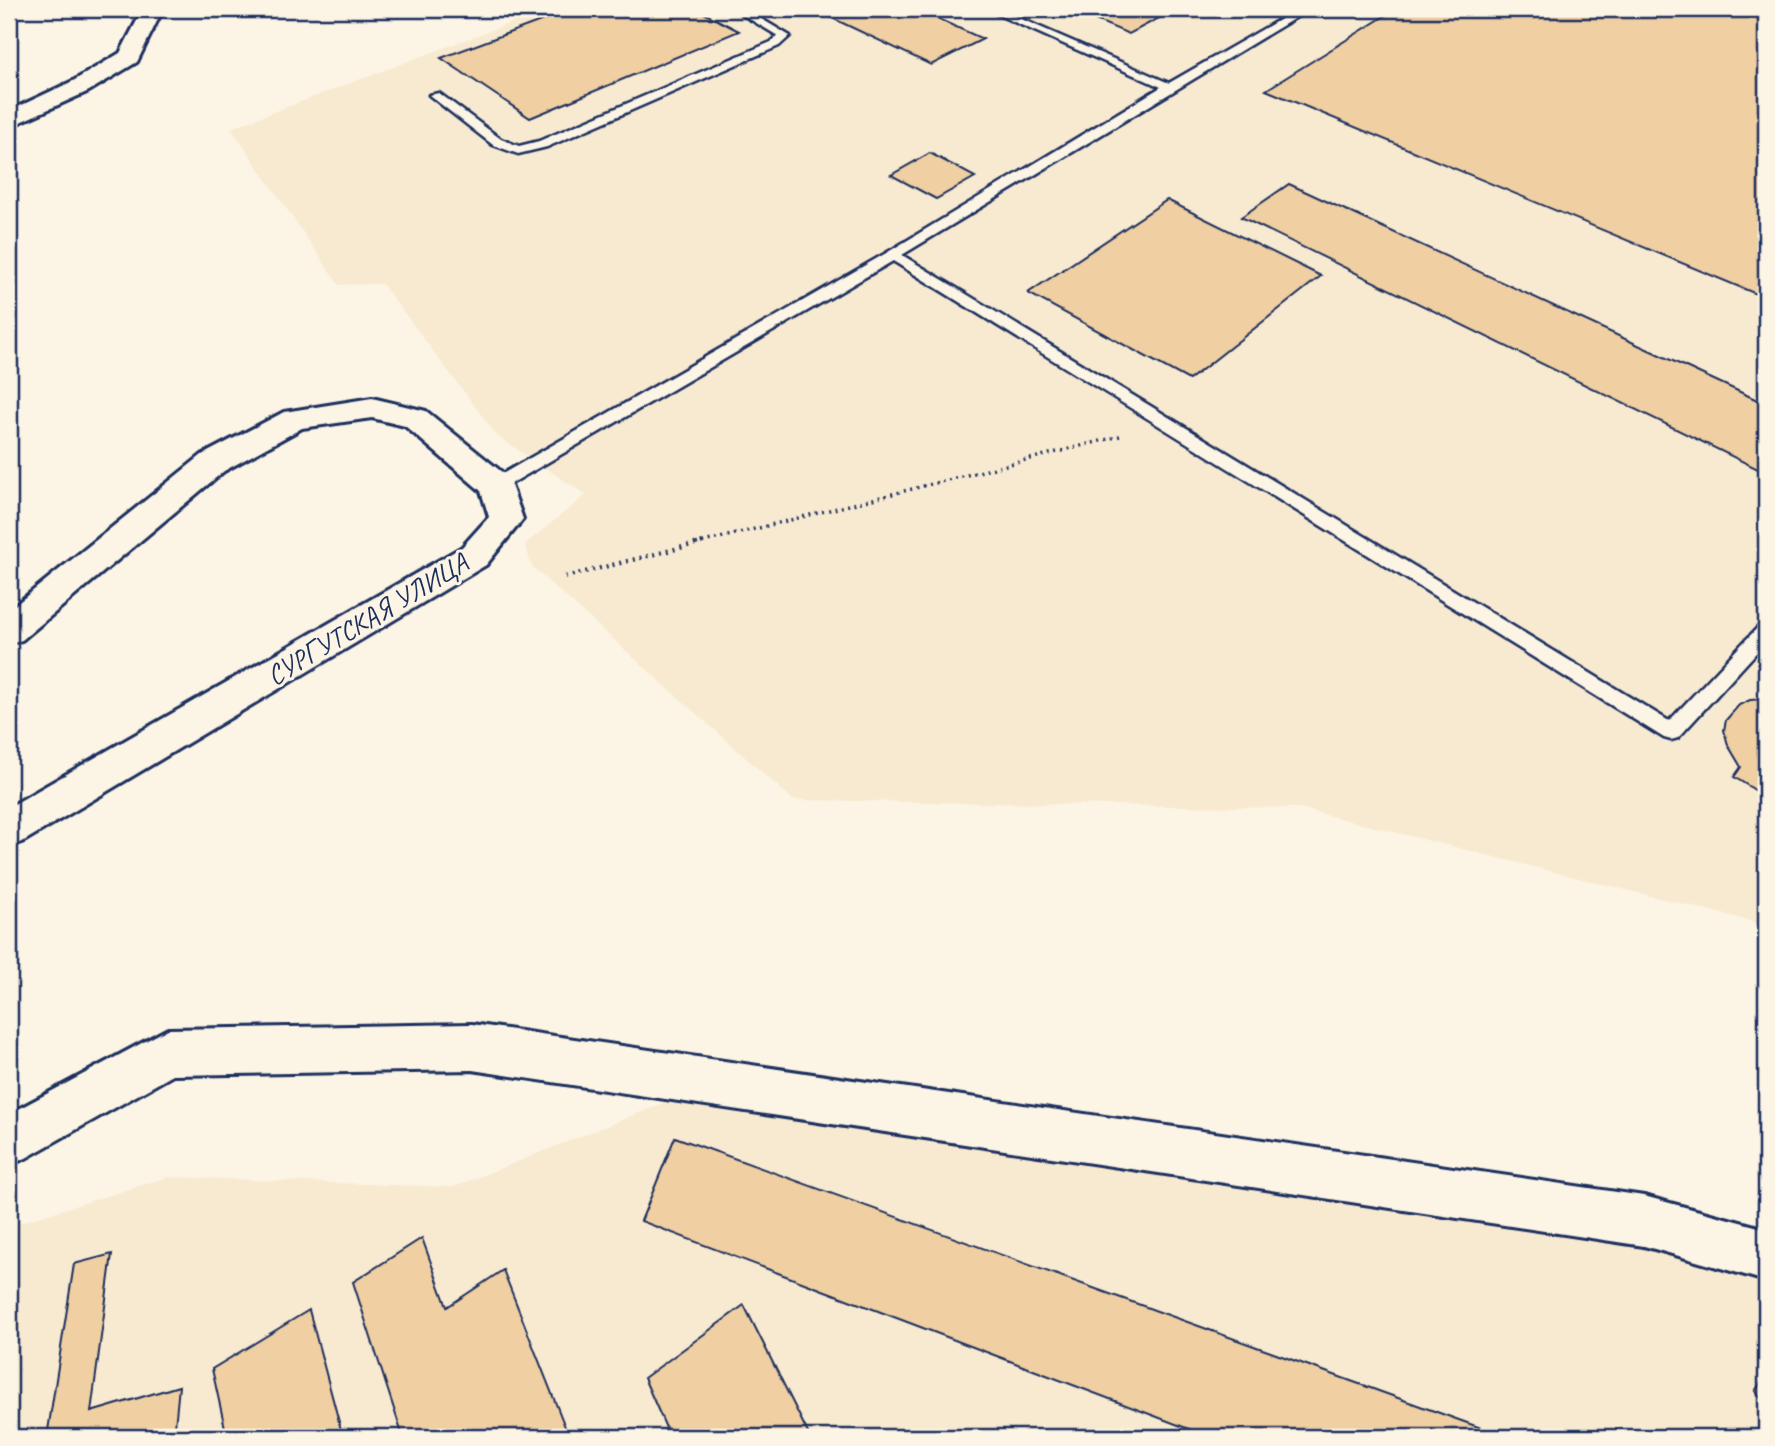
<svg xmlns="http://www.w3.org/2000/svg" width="1775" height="1446" viewBox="0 0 1775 1446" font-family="Caveat,sans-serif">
<rect width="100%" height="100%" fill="#fcf5e5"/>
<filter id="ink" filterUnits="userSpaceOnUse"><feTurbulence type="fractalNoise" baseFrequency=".0143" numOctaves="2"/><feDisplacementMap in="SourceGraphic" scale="14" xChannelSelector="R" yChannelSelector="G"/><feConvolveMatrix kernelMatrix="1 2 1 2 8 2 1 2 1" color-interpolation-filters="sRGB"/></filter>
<g filter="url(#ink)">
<!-- built -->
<g fill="#f8ead1">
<polygon points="547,9 1766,9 1766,925 1298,808 793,800 532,567 525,544 586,495 498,437 382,284 339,285 231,128"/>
<polygon points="666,1102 1670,1252 1766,1279 1766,1437 9,1437 9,1226 168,1177 454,1187"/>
</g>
<!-- building -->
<g fill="#f0cfa2" stroke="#1b2f5e" stroke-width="2">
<polygon points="573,9 696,9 739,31 530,118 441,58"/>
<polygon points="813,9 916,9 983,39 931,65"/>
<polygon points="1069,9 1176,9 1129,34"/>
<polygon points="1396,9 1766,9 1766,298 1266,90"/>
<polygon points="930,153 975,177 936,199 891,175"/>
<polygon points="1289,184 1766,404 1766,473 1241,217"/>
<polygon points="1167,200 1321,276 1189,380 1028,293"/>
<polygon points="1764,699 1766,700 1766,797 1734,777 1741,767 1728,745 1724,730 1726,720 1739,705 1750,700"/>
<polygon points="675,1137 1506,1437 1210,1437 641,1221"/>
<polygon points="422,1238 447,1307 503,1270 569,1437 403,1437 353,1282"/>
<polygon points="112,1254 91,1412 179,1386 174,1437 47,1437 74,1264"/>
<polygon points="744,1305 810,1437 670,1437 644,1378"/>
<polygon points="309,1310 343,1437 227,1437 212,1369"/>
<polygon points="1766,1376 1766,1403 1755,1391"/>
</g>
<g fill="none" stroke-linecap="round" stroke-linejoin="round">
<!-- lane casing -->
<g stroke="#1b2f5e" stroke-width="5">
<g id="lane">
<polygon points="733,9 745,9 790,36 779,46 547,147 518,154 493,145 429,95 439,93 501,139 519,146 539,141 771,42 778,36"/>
<polygon points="985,9 998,9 1169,83 1298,9 1310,9 902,255 1669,721 1760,625 1766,623 1766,642 1678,738 1671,740 1664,738 893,261 502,489 490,489 488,485 490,481 888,252 1161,87"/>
</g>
</g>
<!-- street casing -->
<g stroke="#1b2f5e" stroke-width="6">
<g id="street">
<polygon points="143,9 163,9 137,62 89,91 9,127 9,111 73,81 120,53"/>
<polygon points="472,1024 1644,1196 1766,1229 1766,1281 1644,1246 472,1070 173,1075 26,1158 9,1165 9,1114 168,1029"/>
</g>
</g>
<!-- secondary casing -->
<g stroke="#1b2f5e" stroke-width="6">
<polygon id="secondary" points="372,398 426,411 508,477 523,519 486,565 24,841 9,847 9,807 462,547 489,517 481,491 405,426 372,418 302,428 224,471 22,640 9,644 9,610 202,455 284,412"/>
</g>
<!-- path-far1 -->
<polyline stroke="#1b2f5e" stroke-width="3.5" stroke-dasharray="2 4.5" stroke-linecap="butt" points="696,544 1124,435"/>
<!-- path -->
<polyline stroke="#1b2f5e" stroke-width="4.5" stroke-dasharray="2 5" stroke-linecap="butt" points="565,577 703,542"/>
<!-- lane -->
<use href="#lane" fill="#fcf5e5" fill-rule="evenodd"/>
<!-- street -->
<use href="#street" fill="#fcf5e5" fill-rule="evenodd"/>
<!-- secondary -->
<use href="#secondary" fill="#fcf5e5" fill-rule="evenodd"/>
</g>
</g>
<g text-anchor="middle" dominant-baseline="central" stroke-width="6" stroke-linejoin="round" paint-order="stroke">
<!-- street labels -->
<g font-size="28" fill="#1b2f5e" stroke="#fcf5e5">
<text transform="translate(367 619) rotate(-31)">СУРГУТСКАЯ УЛИЦА</text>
</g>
</g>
<!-- margin -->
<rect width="1775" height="1446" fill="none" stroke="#fcf5e5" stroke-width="35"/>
<rect x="18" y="18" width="1740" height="1411" fill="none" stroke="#1b2f5e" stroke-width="2.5" filter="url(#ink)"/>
</svg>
